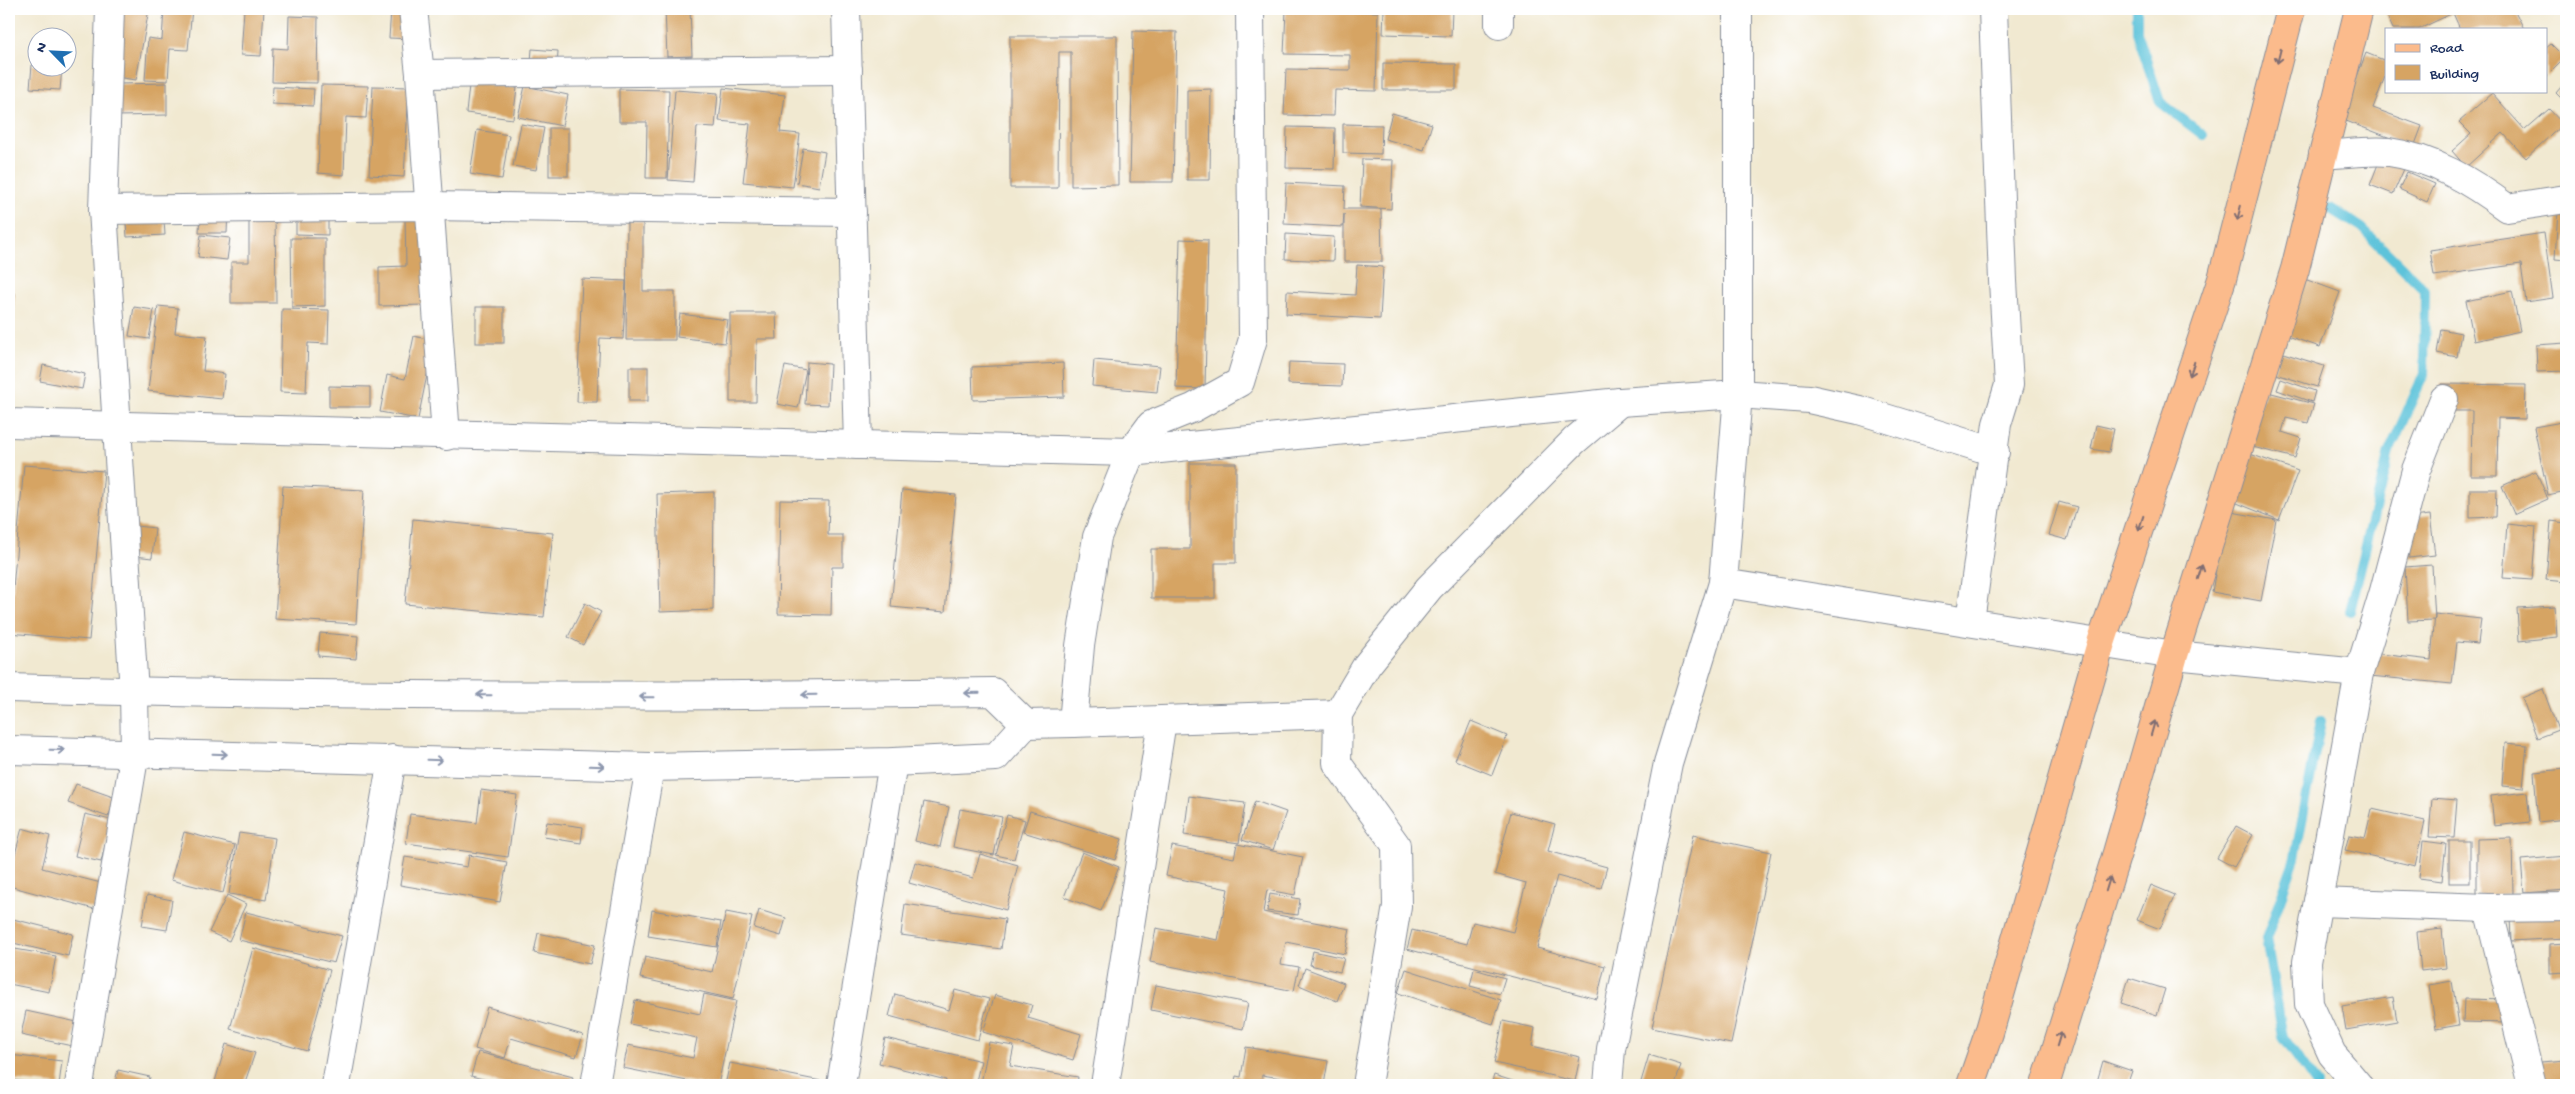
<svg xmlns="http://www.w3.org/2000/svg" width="2575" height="1094" viewBox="0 0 2575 1094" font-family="'Gochi Hand',sans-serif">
<rect width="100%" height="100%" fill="#fff"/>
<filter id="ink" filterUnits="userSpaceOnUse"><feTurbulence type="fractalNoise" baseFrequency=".02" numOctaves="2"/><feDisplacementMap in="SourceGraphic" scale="10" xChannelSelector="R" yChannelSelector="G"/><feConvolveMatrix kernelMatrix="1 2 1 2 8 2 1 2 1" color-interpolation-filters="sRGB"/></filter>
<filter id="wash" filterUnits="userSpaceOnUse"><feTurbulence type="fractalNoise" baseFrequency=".0096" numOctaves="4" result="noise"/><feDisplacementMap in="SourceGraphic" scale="20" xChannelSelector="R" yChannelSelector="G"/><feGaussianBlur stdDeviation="1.12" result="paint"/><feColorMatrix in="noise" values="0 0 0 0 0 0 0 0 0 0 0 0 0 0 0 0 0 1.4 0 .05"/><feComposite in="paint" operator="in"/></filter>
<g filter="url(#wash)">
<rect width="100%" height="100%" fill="#f1e9d1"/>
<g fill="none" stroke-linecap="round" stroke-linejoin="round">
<!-- stream -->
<g stroke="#5dc3da" stroke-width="10">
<polyline points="2137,9 2137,32 2160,102 2203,135"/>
<polyline points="2330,208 2362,228 2425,290 2424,374 2389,452 2350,611"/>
<polyline points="2317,1085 2283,1037 2266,939 2295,858 2321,721"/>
</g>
</g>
<g id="blocks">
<!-- building -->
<g fill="#d6a463">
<polygon points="121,9 149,9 136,80 109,76"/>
<polygon points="164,9 192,9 188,50 170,49 168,81 145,80 148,38 162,40"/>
<polygon points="244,9 264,9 261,56 241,55"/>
<polygon points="391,9 414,9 413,39 389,38"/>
<polygon points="665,9 690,9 692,56 667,57"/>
<polygon points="1384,9 1452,10 1451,36 1383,34"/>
<polygon points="2384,9 2514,9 2524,29 2460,29 2453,13 2419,29 2393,29"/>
<polygon points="1286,10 1378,12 1376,91 1335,90 1334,116 1284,115 1286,69 1350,70 1350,55 1284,54"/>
<polygon points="289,16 318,17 317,83 272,82 273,48 288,49"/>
<polygon points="1133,31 1177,32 1173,182 1130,182"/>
<polygon points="1010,36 1117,36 1118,185 1071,186 1071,52 1059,52 1058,188 1010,188"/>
<polygon points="2551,44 2565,58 2546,77 2546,48"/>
<polygon points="532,49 558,51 556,88 529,86"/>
<polygon points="2366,53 2386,61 2386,74 2373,108 2422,126 2414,147 2341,119"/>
<polygon points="472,58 490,60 487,84 517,88 513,119 466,113"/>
<polygon points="1383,63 1456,64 1456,90 1383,90"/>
<polygon points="32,65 38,65 38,68 62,68 60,90 30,88"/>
<polygon points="2566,81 2566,103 2556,93"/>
<polygon points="167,83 167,115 117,116 117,84"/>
<polygon points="321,85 368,86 366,118 346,117 344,175 318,173"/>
<polygon points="373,86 409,87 404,177 369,175"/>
<polygon points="525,86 568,95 562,126 518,117"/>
<polygon points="273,87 314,89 313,106 272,104"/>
<polygon points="723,88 785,95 780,132 800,134 793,187 743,182 750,124 719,121"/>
<polygon points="619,89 669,90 667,178 646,178 647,122 619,122"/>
<polygon points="1211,89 1210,180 1187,180 1187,90"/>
<polygon points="675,90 718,93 715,128 697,127 693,182 668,180"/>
<polygon points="2492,93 2525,130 2549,109 2563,124 2526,158 2503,133 2466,167 2452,151 2471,134 2459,122"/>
<polygon points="1392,113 1432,124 1424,150 1385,139"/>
<polygon points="521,124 544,128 536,170 513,166"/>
<polygon points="1343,124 1382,125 1381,154 1343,153"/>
<polygon points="1287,127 1335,128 1334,169 1286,168"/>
<rect x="549" y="128" width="19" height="48"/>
<polygon points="477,130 509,135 502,179 470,174"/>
<polygon points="803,148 825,152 819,187 797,183"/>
<polygon points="1362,159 1393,160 1391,209 1360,207"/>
<polygon points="2380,159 2404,169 2393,194 2370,185"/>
<polygon points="2407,172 2435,184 2427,202 2399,189"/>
<polygon points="1286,183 1345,186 1344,209 1381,209 1382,262 1344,262 1344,214 1343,227 1284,224"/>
<polygon points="163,205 165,235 127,237 125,207"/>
<polygon points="228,209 227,233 199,233 200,210"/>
<polygon points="2558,210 2566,210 2566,260 2555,259"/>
<polygon points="249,211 275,211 276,303 231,303 231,262 249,262"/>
<polygon points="296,213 328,213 328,235 296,234"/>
<polygon points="405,217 426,217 427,305 379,306 379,267 406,266"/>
<polygon points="627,221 643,221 643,291 675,291 675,340 626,340"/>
<polygon points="2544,233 2553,298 2526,302 2521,264 2434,276 2430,250"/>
<polygon points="1286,234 1334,237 1333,261 1285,259"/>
<polygon points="201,235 230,238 227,260 198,257"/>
<polygon points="291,238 325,238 325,306 292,307"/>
<polygon points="1180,239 1208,240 1205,389 1176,388"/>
<polygon points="1357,265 1383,267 1380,319 1286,314 1287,291 1355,295"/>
<polygon points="2299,277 2340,292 2320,347 2279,333"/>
<polygon points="582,279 626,281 623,339 600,338 597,402 577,402"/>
<polygon points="2512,291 2520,331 2474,341 2466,301"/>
<polygon points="9,292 15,293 10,334 9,334"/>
<polygon points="158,306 178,308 175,333 207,336 203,371 225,374 222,399 148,391"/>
<polygon points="134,307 154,310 149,339 129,336"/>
<rect x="476" y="307" width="28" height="36"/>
<polygon points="282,309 329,310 328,344 308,343 306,393 280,392"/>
<polygon points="730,313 776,313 777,339 757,339 756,402 730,402"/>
<polygon points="680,314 728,320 725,343 677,337"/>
<polygon points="2441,329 2461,333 2457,357 2437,353"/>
<polygon points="414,336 434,341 418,419 380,412 387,375 405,379"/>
<polygon points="2566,343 2566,371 2537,372 2536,345"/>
<polygon points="2280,352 2324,366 2317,387 2273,373"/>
<polygon points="1094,360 1160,366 1157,392 1092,386"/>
<polygon points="807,362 830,364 828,405 805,404"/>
<polygon points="1289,362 1343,364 1342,386 1288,384"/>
<polygon points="1063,363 1064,397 973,400 972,367"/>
<polygon points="43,365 85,374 82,389 40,381"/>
<polygon points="785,366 806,370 798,408 777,404"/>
<rect x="629" y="367" width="19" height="34"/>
<polygon points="2281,379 2315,391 2312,402 2277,390"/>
<polygon points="2441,384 2526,385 2525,419 2498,418 2497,476 2471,476 2472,411 2440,411"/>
<polygon points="329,386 370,387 370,407 329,407"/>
<polygon points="2264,391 2314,404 2308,423 2286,418 2282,432 2301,438 2295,458 2249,446"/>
<polygon points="2562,422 2566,443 2566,491 2548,495 2534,427"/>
<polygon points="2096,425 2114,429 2109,452 2091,449"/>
<polygon points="2250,454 2298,471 2279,520 2232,501"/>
<polygon points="1190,463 1236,463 1236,563 1215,563 1215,598 1151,598 1151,549 1190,549"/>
<polygon points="24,465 104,471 89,640 9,633"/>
<polygon points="2536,471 2548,499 2514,514 2502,486"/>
<polygon points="283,486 364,490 356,624 275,619"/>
<polygon points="2470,489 2497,489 2496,517 2470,518"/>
<polygon points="902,490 956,495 945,612 891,607"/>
<polygon points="714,492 713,610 660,612 657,494"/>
<polygon points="780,500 829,501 828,535 843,535 843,567 832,567 831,615 778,614"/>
<polygon points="2059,502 2077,507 2067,540 2049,535"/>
<polygon points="2226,511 2276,520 2261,601 2212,592"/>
<polygon points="2430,515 2435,555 2409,558 2405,518"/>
<polygon points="413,519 553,533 544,617 405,604"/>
<polygon points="2551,521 2566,523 2566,582 2546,580"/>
<polygon points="2507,524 2536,527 2532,580 2503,578"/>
<polygon points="128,525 155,528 152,558 126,555"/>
<polygon points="2432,565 2435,620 2408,621 2405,567"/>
<polygon points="585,603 601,612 583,645 568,637"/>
<polygon points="2555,606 2557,637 2519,641 2517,608"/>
<polygon points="2435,614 2481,619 2478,644 2457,642 2452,684 2370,676 2372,653 2431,660"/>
<polygon points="320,633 358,636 356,659 318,656"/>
<polygon points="2543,689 2558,730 2537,738 2522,698"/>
<polygon points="1471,721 1507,736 1492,775 1455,760"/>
<polygon points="2505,743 2527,745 2523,788 2502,786"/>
<polygon points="2566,769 2566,819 2538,822 2534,772"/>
<polygon points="76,784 116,798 108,817 68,803"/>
<polygon points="481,790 517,795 508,857 406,843 410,814 477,823"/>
<polygon points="2527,792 2530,822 2494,826 2491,796"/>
<polygon points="1189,796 1245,803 1239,843 1184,835"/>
<polygon points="2432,798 2457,800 2454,838 2429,837"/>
<polygon points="1255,801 1286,812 1273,850 1242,840"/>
<polygon points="924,802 949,807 940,847 915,841"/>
<polygon points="960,809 1002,817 994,855 953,847"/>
<polygon points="2372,809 2425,821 2415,866 2345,850 2349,835 2365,838"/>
<polygon points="1030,811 1122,839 1115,860 1023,832"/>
<polygon points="1511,812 1555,824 1548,851 1607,867 1601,888 1557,876 1537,948 1605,966 1597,999 1407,949 1412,930 1467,944 1473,922 1513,932 1526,883 1495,874"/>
<polygon points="85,814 111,820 101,862 75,856"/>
<polygon points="1007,815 1025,820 1014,859 996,855"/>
<polygon points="547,822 583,827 581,843 544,837"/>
<polygon points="2236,826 2253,835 2234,867 2217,858"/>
<polygon points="22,828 50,836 42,868 101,883 94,909 9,886 9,877"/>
<polygon points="184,832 235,845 223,893 171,880"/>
<polygon points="239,833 275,838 266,900 229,894"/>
<polygon points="1693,835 1771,852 1731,1044 1652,1028"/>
<polygon points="2512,838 2513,894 2477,895 2477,839"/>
<polygon points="2423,841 2446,844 2442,881 2419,878"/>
<rect x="2449" y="841" width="21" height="42"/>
<polygon points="1237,844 1303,857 1295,895 1267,890 1263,912 1350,929 1345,954 1286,942 1281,964 1299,967 1294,991 1150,962 1156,928 1218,940 1228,889 1166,876 1172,846 1234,858"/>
<polygon points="1082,852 1119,867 1101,911 1064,897"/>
<polygon points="980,854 1018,865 1006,910 909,883 915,862 973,878"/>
<polygon points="469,855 507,862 500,902 400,885 405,857 467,867"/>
<polygon points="2566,856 2566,890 2524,893 2521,860"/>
<polygon points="2151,885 2175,895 2160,929 2137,920"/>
<polygon points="1270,894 1300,899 1298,915 1267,911"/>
<polygon points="147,895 172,900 167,930 142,926"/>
<polygon points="227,895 246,904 229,941 209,932"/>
<polygon points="905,904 1005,919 1001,949 901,935"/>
<polygon points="652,910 721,922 717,947 648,936"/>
<polygon points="759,910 786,918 781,936 754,928"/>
<polygon points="246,912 342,936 334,963 239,940"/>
<polygon points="726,912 752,917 733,999 640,978 645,957 712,972"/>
<polygon points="2566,914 2566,938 2511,941 2510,917"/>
<polygon points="9,918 73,934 68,956 9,942"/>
<polygon points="2442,929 2446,968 2421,971 2417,932"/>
<polygon points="538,933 595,945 590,964 534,953"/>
<polygon points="2566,943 2566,972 2550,973 2550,944"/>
<polygon points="9,948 56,956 49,992 9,984"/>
<polygon points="253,948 330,970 307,1051 230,1029"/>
<polygon points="1313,951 1344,958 1340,972 1310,965"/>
<polygon points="1305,968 1344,983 1337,1001 1299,985"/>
<polygon points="1406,969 1501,1000 1493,1024 1398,993"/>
<polygon points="1474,969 1505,978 1500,994 1470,986"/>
<polygon points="2129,978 2165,989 2157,1015 2121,1003"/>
<polygon points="2452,981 2459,1025 2436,1029 2429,985"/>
<polygon points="1156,985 1248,1003 1243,1029 1151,1010"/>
<polygon points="955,990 989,999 978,1040 889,1016 895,994 949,1010"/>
<polygon points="704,994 736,1001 718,1085 707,1085 623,1068 628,1045 693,1058 697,1038 630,1024 635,1000 700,1014"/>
<polygon points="995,995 1032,1005 1028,1018 1081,1034 1073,1060 983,1032"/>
<polygon points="2393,997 2397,1021 2346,1030 2342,1006"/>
<polygon points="2464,999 2508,1000 2507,1023 2463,1022"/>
<polygon points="487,1007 583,1035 576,1057 511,1038 505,1058 475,1049"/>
<polygon points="26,1011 77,1022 72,1046 21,1035"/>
<polygon points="1503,1021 1535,1028 1532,1046 1580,1057 1575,1081 1494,1063"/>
<polygon points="885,1038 981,1061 975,1085 945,1085 946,1080 879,1063"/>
<polygon points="989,1042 1014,1046 1010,1066 1078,1077 1077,1085 981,1084"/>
<polygon points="226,1044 255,1053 244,1085 214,1085"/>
<polygon points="1246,1047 1328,1061 1324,1085 1262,1075 1261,1085 1234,1085 1236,1076 1241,1077"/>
<polygon points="478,1052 573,1077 570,1085 507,1085 471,1076"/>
<polygon points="9,1055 62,1061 59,1085 9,1080"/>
<polygon points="1649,1055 1681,1065 1675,1085 1640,1085"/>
<polygon points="2566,1060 2566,1082 2543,1084 2541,1062"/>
<polygon points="2103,1061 2132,1071 2127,1085 2096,1085"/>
<polygon points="730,1063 826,1082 826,1085 725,1085"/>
<polygon points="118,1070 150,1077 148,1085 114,1085"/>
<polygon points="1494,1075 1525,1085 1491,1085"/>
</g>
</g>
</g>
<g filter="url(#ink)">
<use href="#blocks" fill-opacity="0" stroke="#868c98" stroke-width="1"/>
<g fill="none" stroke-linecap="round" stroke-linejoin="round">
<!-- minor casing -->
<g stroke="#868c98" stroke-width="30">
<g id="minor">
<polyline points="413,9 420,74 446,436"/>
<polyline points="846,9 858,445"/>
<polyline points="1499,25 1499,9"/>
<polyline points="420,74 848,70"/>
<path d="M2323,155C2344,154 2368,150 2389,152C2433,158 2472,182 2507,208L2566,199"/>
<polyline points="103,210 428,206 852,212"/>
<polyline points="9,423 1131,452 1620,402 1738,394 1809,399 1859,410 1995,452"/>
<polyline points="1723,583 2174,655 2359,673"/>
<polyline points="1970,621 1997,424 2009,385 2003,281 1993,9"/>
<path d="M9,688C337,698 665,697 993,692L1026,724L1073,723L1080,646L1097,537L1131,452L1151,425L1193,408L1240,382L1253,339L1250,9"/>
<polyline points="1073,723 1338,714"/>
<polyline points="9,750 650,767 893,762 996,757 1026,724"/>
<polyline points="2318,902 2488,908 2566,907"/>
<polyline points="2488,908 2532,1085"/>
<polyline points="79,1085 135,752 134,692 103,210 110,9"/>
<polyline points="336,1085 392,759"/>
<polyline points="595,1085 650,767"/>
<polyline points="841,1085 893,762"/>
<polyline points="1105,1085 1162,721"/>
<polyline points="1367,1085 1397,906 1396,845 1337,763 1338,714 1367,665 1429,588 1574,441 1620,402"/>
<polyline points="1608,1085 1611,1049 1668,763 1723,583 1738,394 1738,9"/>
<polyline points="2358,1085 2332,1054 2309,1004 2307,962 2359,673 2384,591 2416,470 2444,399"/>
</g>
</g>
<!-- major casing -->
<g stroke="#868c98" stroke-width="30">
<g id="major">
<polyline points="1971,1085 1989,1033 2101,643 2222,279 2291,9"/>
<polyline points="2045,1085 2117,853 2174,655 2295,269 2359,9"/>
</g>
</g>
<!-- minor -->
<use href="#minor" stroke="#fff" stroke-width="28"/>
<!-- major -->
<use href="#major" stroke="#fbbb8c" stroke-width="28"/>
</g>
<!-- one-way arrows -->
<defs><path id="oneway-shaft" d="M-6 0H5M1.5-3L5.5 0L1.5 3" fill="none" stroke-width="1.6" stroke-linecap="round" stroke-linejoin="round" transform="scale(1.25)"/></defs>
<g stroke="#806e73">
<use href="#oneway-shaft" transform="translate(2279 56) rotate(104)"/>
<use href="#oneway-shaft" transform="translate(2239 213) rotate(104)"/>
<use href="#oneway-shaft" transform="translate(2192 369) rotate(108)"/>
<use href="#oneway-shaft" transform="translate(2141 523) rotate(108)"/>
<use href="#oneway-shaft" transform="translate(2200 572) rotate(-73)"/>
<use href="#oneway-shaft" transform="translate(2153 728) rotate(-74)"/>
<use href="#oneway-shaft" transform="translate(2108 884) rotate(-73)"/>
<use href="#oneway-shaft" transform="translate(2059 1039) rotate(-73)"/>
</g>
<g stroke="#8d97ae">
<use href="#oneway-shaft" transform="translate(972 693) rotate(179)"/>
<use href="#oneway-shaft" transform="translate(484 695) rotate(-179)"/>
<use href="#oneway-shaft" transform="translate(809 695) rotate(179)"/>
<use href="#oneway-shaft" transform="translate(647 697) rotate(-179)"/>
<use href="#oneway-shaft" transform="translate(57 750) rotate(1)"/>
<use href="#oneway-shaft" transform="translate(220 754) rotate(2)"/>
<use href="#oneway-shaft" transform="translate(435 760) rotate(2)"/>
<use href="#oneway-shaft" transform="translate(597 766) rotate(2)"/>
</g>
</g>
<!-- margin -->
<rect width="2575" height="1094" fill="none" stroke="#fff" stroke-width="30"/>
<!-- legend -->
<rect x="2385" y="28" width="162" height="65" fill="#ffffff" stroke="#a4acbf"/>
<rect x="2395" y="44" width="25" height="8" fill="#fbbb8c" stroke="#a4acbf"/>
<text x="2430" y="52" font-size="15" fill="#1b2f5e">Road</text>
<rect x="2395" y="65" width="25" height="15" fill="#d6a463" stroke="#a4acbf"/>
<text x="2430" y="78" font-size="15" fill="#1b2f5e">Building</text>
<!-- north arrow -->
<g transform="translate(52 52) rotate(294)"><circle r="24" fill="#ffffff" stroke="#a4acbf"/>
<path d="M0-4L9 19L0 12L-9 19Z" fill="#1f6fb2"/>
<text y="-8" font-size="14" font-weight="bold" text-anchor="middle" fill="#1b2f5e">N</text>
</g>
</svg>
